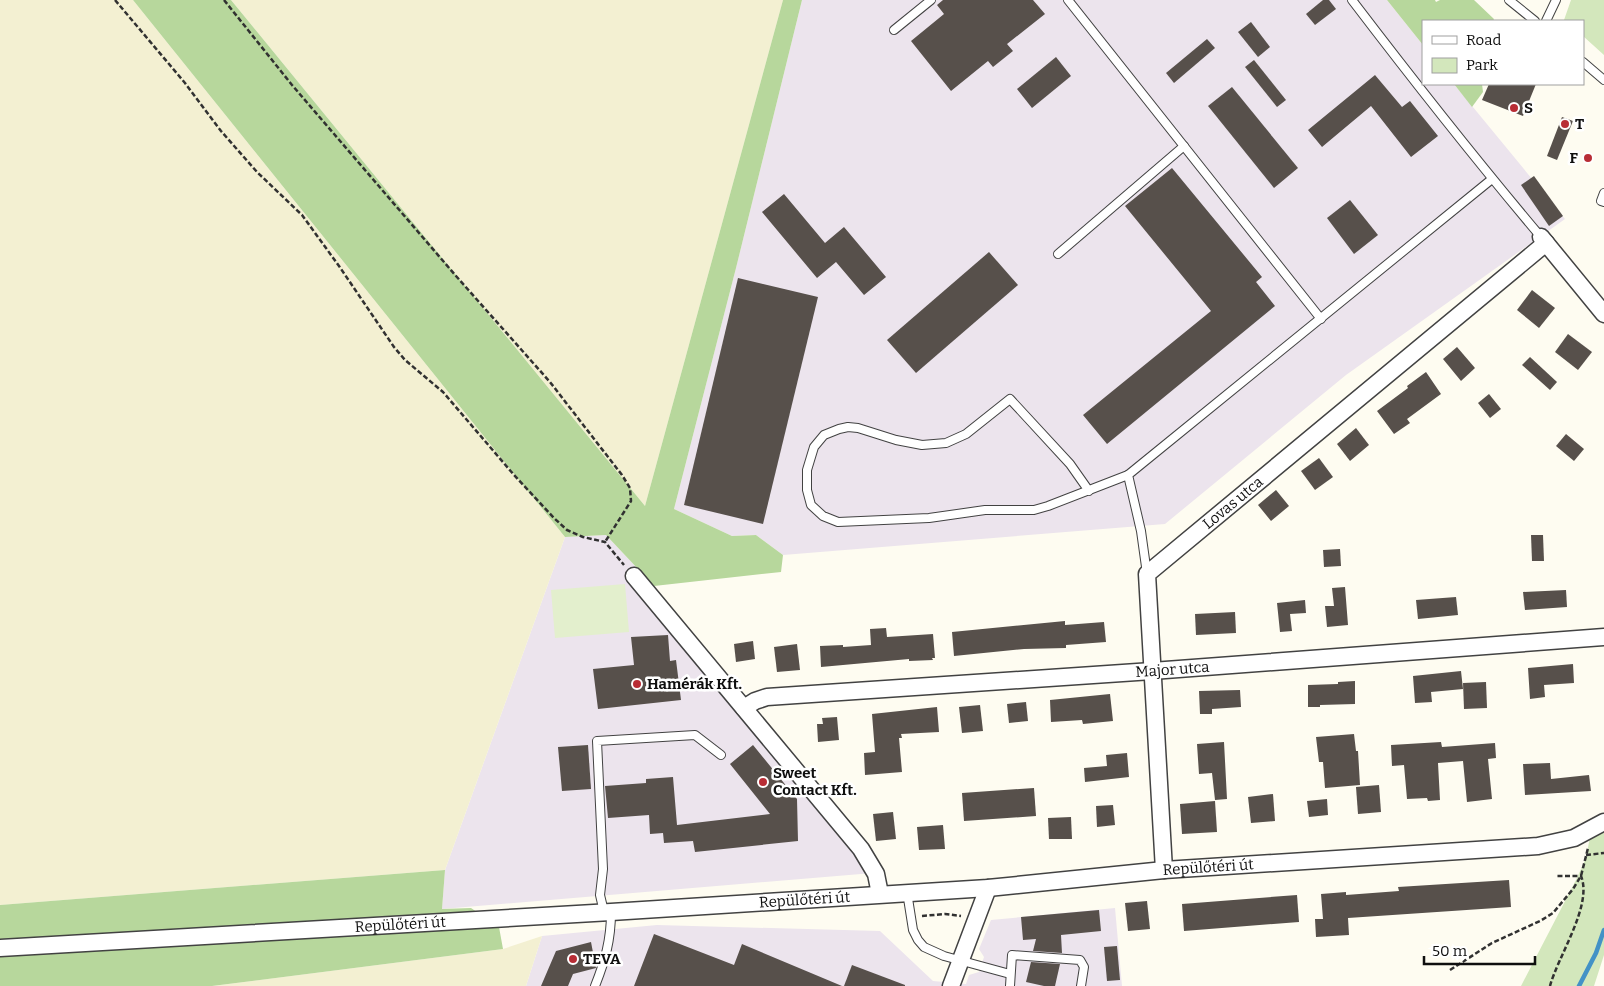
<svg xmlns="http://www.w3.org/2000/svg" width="1604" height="986" viewBox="0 0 1604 986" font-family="Bitter,serif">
<rect width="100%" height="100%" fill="#fefcf1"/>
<!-- industrial -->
<g fill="#ece4ed">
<polygon points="802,0 1387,0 1423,45 1423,84 1454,84 1565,219 1346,375 1165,524 783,555 756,535 732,536 674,509 736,268"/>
<polygon points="606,535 654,586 873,873 442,909 445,870 565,537"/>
<polygon points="1115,908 1122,986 526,986 542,936 657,925 880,931 933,981 966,984 969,975 979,972 984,957 979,949 991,920"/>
</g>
<!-- farmland -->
<g fill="#f3f0d2">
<polygon points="0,0 133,0 565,537 445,870 0,905"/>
<polygon points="231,0 783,0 645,506"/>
<polygon points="542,936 526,986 212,986 503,949"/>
</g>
<!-- green -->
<g fill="#d3e7bc">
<polygon points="1571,0 1604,0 1604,55 1583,36 1583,21 1564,20"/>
<polygon points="1604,829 1604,955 1594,986 1521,986 1576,880 1586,858 1590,837"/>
</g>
<!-- forest -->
<g fill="#b7d79c">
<polygon points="133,0 231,0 645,506 783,0 802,0 736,268 674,509 732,536 756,535 783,555 781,572 654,586 606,535 565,537"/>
<polygon points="1387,0 1435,0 1436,2 1440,0 1474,0 1494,19 1493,21 1423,21 1423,45"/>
<polygon points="1454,84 1482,84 1483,92 1472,107"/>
<polygon points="445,870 442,909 471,908 499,927 503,949 212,986 0,986 0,905"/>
</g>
<!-- pitch -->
<polygon fill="#e3efcd" points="625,584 629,632 555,638 551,590"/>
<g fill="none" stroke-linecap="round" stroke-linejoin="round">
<!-- stream -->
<polyline stroke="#4392c6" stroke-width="4.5" points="1579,986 1596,953 1604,930"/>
</g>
<!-- building -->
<g fill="#57504b">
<polygon points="943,0 1033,0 1045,14 1007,44 1013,51 993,67 988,61 951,91 911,41 944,14 937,5"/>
<polygon points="1323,0 1329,0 1336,9 1315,25 1306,14"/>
<polygon points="1251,22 1270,47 1258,57 1238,32"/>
<polygon points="1207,39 1215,48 1174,83 1166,73"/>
<polygon points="1056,57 1071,76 1032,108 1017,89"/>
<polygon points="1254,60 1286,100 1277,107 1245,67"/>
<polygon points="1375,75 1402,107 1410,101 1438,136 1411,157 1371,106 1322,147 1308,130"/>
<polygon points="1489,84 1536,84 1523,116 1482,100"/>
<polygon points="1232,87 1298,168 1274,188 1208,106"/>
<polygon points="1562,117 1573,121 1557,160 1547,156"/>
<polygon points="1172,168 1262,277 1256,282 1275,306 1107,444 1083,415 1211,311 1125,206"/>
<polygon points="1534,176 1563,216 1549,226 1521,185"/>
<polygon points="784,194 825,243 844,227 886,277 864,295 836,262 817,278 762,212"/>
<polygon points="1350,200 1378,235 1354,254 1327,218"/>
<polygon points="989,252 1018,285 916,373 887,340"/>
<polygon points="738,278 818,297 763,524 684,505"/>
<polygon points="1532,290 1555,308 1539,328 1517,310"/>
<polygon points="1568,334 1592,352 1578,370 1555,352"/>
<polygon points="1457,347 1475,368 1461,381 1443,359"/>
<polygon points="1530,357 1557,382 1550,390 1522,365"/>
<polygon points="1426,372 1441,394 1407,419 1410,423 1394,434 1377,411 1408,388 1407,386"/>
<polygon points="1489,394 1501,409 1490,418 1478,403"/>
<polygon points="1356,428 1369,445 1350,461 1337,444"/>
<polygon points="1566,434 1584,449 1574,461 1556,446"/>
<polygon points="1319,458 1333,477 1315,490 1301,471"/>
<polygon points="1276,490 1289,506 1271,521 1258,505"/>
<polygon points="1531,535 1543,535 1544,561 1532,561"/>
<polygon points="1340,549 1341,566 1324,567 1323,550"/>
<polygon points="1345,587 1348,625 1327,627 1325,606 1334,606 1332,588"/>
<polygon points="1566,590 1567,607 1525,610 1523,592"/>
<polygon points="1456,597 1458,615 1418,619 1416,600"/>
<polygon points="1305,600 1306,613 1290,614 1292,631 1280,632 1277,603"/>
<polygon points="1235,612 1236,633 1196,635 1195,614"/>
<polygon points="1065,621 1065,625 1104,622 1106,642 1066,645 1066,648 1024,649 954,656 952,632"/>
<polygon points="886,628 887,637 933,634 935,658 932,658 933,660 909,661 909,659 821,667 820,646 843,645 843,647 871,645 870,629"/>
<polygon points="668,635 670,661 676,660 681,700 598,709 593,669 634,665 631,637"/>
<polygon points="753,641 755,659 736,662 734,644"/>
<polygon points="797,644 800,670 777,672 774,647"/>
<polygon points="1573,664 1574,683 1544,685 1545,697 1530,699 1528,668"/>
<polygon points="1461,671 1463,689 1431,692 1432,702 1415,703 1413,676"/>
<polygon points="1355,681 1355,704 1320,705 1320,707 1308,707 1308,685 1338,684 1338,682"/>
<polygon points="1486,682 1487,708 1464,709 1463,683"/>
<polygon points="1240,690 1241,707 1212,709 1212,714 1200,714 1199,691"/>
<polygon points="1110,694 1113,721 1083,724 1082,720 1051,722 1050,700"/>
<polygon points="1026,702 1028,721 1009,723 1007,704"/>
<polygon points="980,705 983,731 962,733 959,707"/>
<polygon points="937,707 939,732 901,734 902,738 899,738 902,772 865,775 864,753 875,752 872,714"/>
<polygon points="837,717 839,740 818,742 817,724 823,724 822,718"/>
<polygon points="1354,734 1356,751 1358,751 1360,785 1325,788 1323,762 1319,762 1316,737"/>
<polygon points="1224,742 1227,799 1215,800 1212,773 1199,774 1197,744"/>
<polygon points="1441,742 1442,747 1495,743 1496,758 1488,759 1492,799 1467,802 1463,761 1438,763 1440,800 1428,801 1427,798 1407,799 1404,765 1392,766 1391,745"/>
<polygon points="588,745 591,789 562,791 558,747"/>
<polygon points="753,745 797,799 798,841 695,852 693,841 664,843 663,833 650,834 649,815 608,818 605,786 646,783 646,779 673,777 677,825 770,814 730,764"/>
<polygon points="1127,753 1129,777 1085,782 1084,768 1107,766 1106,755"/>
<polygon points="1550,763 1551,779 1589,775 1591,791 1525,795 1523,764"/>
<polygon points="1379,785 1381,812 1358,814 1356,787"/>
<polygon points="1034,788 1036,816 964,821 962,793"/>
<polygon points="1273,794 1275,821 1251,823 1248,797"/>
<polygon points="1327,799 1328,815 1309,817 1307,801"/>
<polygon points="1215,801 1217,832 1182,834 1180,804"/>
<polygon points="1113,805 1115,825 1097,827 1096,806"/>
<polygon points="893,812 896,839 876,841 873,814"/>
<polygon points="1071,817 1072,839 1049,839 1048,818"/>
<polygon points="943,825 945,849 919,850 917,827"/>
<polygon points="1509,880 1511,907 1348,918 1349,935 1316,937 1315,919 1323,919 1321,894 1346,892 1346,895 1399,891 1398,887"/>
<polygon points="1297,895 1299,922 1184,931 1182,904"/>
<polygon points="1147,901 1150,929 1128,931 1125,903"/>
<polygon points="1099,910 1101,931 1061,935 1062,953 1033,951 1036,939 1023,940 1021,917"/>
<polygon points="654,934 734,965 742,944 842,986 634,986"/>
<polygon points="591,942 596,968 573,974 568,986 541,986 556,951"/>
<polygon points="1117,946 1120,980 1107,981 1104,947"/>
<polygon points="1031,962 1060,964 1055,986 1044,986 1026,982"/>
<polygon points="852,965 905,985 905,986 844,986"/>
</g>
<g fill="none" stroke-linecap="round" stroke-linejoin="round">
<!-- lane casing -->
<g stroke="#424242" stroke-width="10">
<g id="lane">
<polyline points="1068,0 1321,319"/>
<path d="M1352,0C1413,80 1476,160 1541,237"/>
<polyline points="1509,0 1535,21"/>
<polyline points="1546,21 1556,0"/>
<polyline points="894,30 931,0"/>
<polyline points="1583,62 1604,80"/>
<polyline points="1604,193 1601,201 1604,202"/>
<polyline points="1058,254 1184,146"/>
<polyline points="1089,491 1070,464 1010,399 966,434 946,443 922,445 896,440 858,428 848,427 839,429 824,435 814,447 807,470 807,490 811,505 823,516 838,522 929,518 985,510 1034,510 1048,506 1128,475"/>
<polyline points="1147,574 1141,531 1128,475 1492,179"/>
<polyline points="907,892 913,930 918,940 924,947 944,956 1010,974"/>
<polyline points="604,912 600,895 603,869 597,741 695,735 721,755"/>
<path d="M595,986C605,961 611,940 611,912"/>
<polyline points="1010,986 1012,955 1080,960 1084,967 1081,986"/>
</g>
</g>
<!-- street casing -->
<g stroke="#424242" stroke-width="19">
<g id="street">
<polyline points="1541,237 1604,314"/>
<polyline points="634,576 861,849 876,874 880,894"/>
<path id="s1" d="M744,708L755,701L767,697L1152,671L1604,637"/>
<path id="s2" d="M1164,870L1147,574L1546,243"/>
<path id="s3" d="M0,948L611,912L988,888L1164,870L1538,846L1574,838L1604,822"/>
<polyline points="951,986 988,888"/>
</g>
</g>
<!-- path -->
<g stroke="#313131" stroke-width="2.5" stroke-dasharray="5 2.5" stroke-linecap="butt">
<polyline points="115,0 185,83 221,131 257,172 302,215 339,266 394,347 405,360 443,392 514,475 554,518 567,530 583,537 605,542 624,565"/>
<polyline points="224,0 292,85 456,276 550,382 622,475 630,488 631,501 605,542"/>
<polyline points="1586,855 1604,853"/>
<polyline points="922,916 945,914 961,916"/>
<polyline points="1450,970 1492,943 1540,921 1553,913 1573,889 1581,876 1588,848"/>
<path d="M1550,986C1558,956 1593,905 1581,876H1556"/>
</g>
<!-- lane -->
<use href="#lane" stroke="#fff" stroke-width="8"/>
<!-- street -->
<use href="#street" stroke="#fff" stroke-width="16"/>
</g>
<!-- markers -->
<g fill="#b82d35" stroke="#fff" stroke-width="2">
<circle cx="1514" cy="108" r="5"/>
<circle cx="1565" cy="124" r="5"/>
<circle cx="1588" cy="158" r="5"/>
<circle cx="637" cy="684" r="5"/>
<circle cx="763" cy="782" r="5"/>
<circle cx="573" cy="959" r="5"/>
</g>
<g text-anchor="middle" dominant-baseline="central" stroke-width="5" stroke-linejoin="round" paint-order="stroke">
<!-- poi labels -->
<g font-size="15" font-weight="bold" fill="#0f0f0f" stroke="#fff" text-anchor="start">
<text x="1524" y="108">S</text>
<text x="1575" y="124">T</text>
<text x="1578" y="158" text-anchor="end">F</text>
<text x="647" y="684">Hamérák Kft.</text>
<text x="773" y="773">Sweet<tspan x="773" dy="17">Contact Kft.</tspan></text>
<text x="583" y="959">TEVA</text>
</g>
<!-- street labels -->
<g font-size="15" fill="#0f0f0f" stroke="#fff">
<text stroke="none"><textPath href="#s2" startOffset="408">Lovas utca</textPath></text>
<text stroke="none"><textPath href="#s1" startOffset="432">Major utca</textPath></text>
<text stroke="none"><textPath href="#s3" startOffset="1211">Repülőtéri út</textPath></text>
<text stroke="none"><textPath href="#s3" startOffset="806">Repülőtéri út</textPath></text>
<text stroke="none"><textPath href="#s3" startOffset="401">Repülőtéri út</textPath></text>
</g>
</g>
<!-- legend -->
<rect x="1422" y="20" width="162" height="65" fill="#ffffff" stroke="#9f9f9f"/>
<rect x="1432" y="36" width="25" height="8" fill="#ffffff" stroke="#9f9f9f"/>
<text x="1466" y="45" font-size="15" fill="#0f0f0f">Road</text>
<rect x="1432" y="58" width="25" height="15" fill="#d3e7bc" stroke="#9f9f9f"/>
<text x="1466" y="70" font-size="15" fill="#0f0f0f">Park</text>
<!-- scale -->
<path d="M1424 956v8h111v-8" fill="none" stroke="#0f0f0f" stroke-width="2.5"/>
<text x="1432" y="956" font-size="15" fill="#0f0f0f" stroke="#ffffff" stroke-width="4" paint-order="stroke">50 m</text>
</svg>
